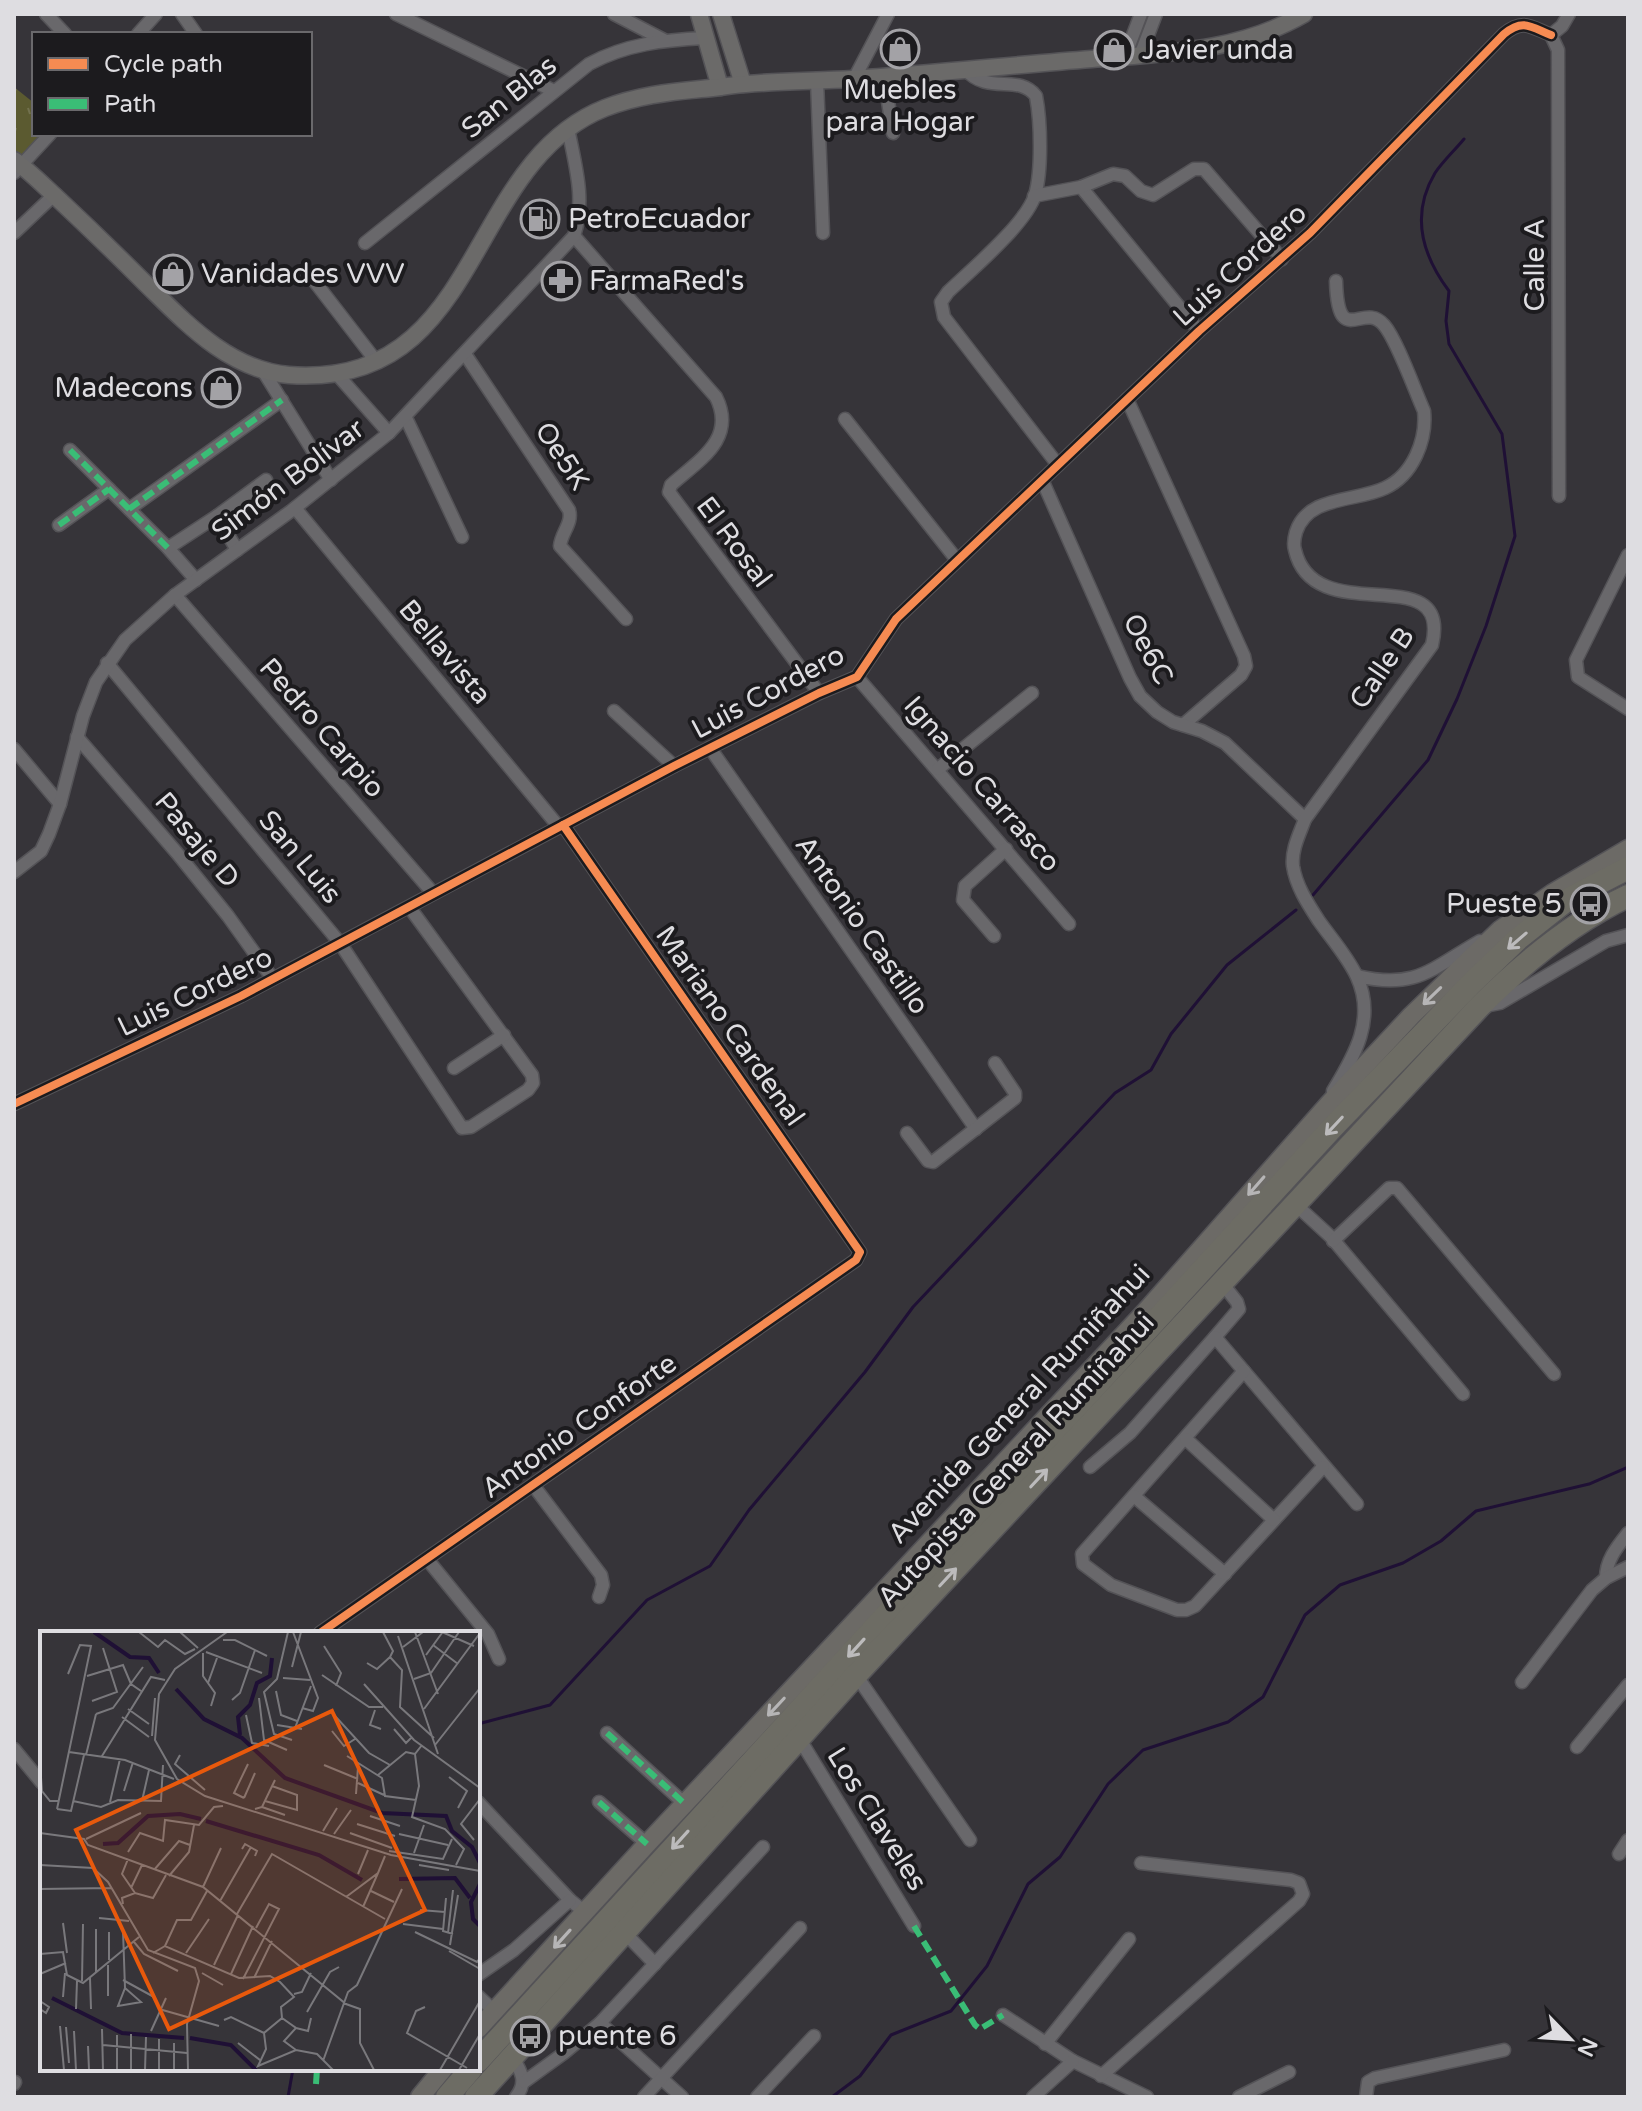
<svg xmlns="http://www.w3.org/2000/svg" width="1642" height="2111" viewBox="0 0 1642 2111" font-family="'Varela Round',sans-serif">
<defs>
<pattern id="grass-tufts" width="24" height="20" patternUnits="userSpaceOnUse" patternTransform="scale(2)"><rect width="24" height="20" fill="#5b5a30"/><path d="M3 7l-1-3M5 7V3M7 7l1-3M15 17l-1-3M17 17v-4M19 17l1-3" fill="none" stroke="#72714e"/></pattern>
</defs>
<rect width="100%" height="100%" fill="#363439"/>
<!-- grass -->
<polygon fill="url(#grass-tufts)" points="14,87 34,103 34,134 41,134 20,158 14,154"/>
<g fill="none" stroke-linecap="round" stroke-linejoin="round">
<!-- stream -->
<g stroke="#1f1035" stroke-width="3">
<path d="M1313,895L1428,760L1457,699L1486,626L1515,536L1502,434L1449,344L1446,321L1449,291C1422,255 1410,215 1435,173C1443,161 1455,150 1464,139"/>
<polyline points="478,1724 550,1705 647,1600 710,1566 749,1510 865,1372 913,1307 1115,1093 1151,1070 1171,1034 1227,965 1296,910"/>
<polyline points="288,2097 293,2069"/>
<polyline points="832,2097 860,2076 891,2035 951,2011 987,1966 1028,1884 1060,1857 1108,1784 1143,1750 1228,1722 1263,1697 1305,1615 1340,1585 1403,1563 1441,1541 1476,1511 1589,1484 1628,1467"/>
</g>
<!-- street casing -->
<g stroke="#545357" stroke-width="15">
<g id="street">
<polyline points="46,14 65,34"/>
<polyline points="182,14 196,34"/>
<polyline points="396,14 554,91"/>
<polyline points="614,14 664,40"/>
<polyline points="138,34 156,14"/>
<polyline points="1551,35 1558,50 1559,496"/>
<polyline points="1551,35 1562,26 1569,14"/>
<polyline points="1125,56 1141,14"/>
<polyline points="1140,56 1156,14"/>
<path d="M965,69C988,96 1018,73 1036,96C1041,122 1042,171 1035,195C1026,224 971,270 948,292L941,302L944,317L1058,465"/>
<polyline points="884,76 893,133"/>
<polyline points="854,79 888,14"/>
<polyline points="817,81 823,233"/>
<polyline points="14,173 50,134"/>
<polyline points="1081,187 1199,331"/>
<polyline points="1034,196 1081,187 1113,174 1125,176 1141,191 1153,195 1194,169 1204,169 1282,259"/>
<polyline points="14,233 54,195"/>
<path d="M574,236L716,397C737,439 699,460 671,485L669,492L819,693"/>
<path d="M365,243L589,64C626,44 664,40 705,38"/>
<polyline points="308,273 376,361"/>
<path d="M465,354L569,510C573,523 561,533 560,546L626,619"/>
<polyline points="262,369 331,480"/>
<polyline points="335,372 389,433"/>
<polyline points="1127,399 1244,656 1246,666 1241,675 1183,725"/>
<polyline points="406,418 462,537"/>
<polyline points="845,419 957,560"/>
<polyline points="70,450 168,548 196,580"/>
<polyline points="1043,482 1130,678 1140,696 1157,712 1173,722 1202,731 1225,743 1305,819"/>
<polyline points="295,508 559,827"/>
<polyline points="129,509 282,400"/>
<polyline points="217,516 237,550"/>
<polyline points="59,525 109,489"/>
<polyline points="168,548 217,516 266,480"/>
<polyline points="1628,555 1576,660 1578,677 1628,709"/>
<polyline points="175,595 433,893"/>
<polyline points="107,663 340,943 462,1128 471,1127 528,1090 533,1083 532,1075 410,908"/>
<polyline points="857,677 1069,924"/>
<polyline points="614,711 674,766"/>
<polyline points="77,737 177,853 228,916 273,979"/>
<polyline points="710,748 976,1129"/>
<polyline points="14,749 60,804"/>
<polyline points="938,769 1032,693"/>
<path d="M14,872L41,851L49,834L60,804L83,716L96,682L125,640L175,595L291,511L389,433L574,236C586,199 575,165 568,128"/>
<polyline points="994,936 963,900 965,886 1006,849"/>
<path d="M1357,976C1416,990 1431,969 1480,941"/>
<polyline points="1485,1006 1500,1003 1606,941 1628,935"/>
<polyline points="454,1068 504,1035"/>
<path d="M1333,1091C1355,1055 1376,1019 1357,977C1348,957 1331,938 1319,921C1308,904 1296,886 1293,866C1291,850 1300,833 1305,819L1432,645C1453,556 1314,632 1295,550C1293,544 1294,539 1296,532C1308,495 1356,502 1385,488C1413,475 1427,440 1424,411C1415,391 1397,340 1384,325C1363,300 1338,351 1336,281"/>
<path d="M14,1104L241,996L674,766L819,693L857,677L896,619L1199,331L1310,233L1504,34C1523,18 1531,27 1551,35"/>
<polyline points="907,1133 928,1161 933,1162 1015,1098 1015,1093 995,1063"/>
<polyline points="1295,1204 1331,1237 1463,1394"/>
<polyline points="1333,1241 1389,1188 1397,1188 1554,1374"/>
<polyline points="1222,1283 1237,1302 1239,1309 1215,1337 1357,1504"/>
<polyline points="1244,1371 1082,1554 1083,1564 1111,1585 1177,1610 1186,1610 1195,1606 1323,1467"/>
<polyline points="1186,1439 1274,1520"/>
<polyline points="1090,1467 1130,1433 1215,1337"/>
<polyline points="533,1485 601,1575 603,1585 599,1597"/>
<polyline points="1134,1496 1225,1574"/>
<polyline points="427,1559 488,1634 499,1659"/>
<path d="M1606,1578C1606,1560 1617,1547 1628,1533"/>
<polyline points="320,1633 856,1260 860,1252 563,825"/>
<polyline points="856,1675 970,1840"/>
<polyline points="1522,1682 1592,1590 1606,1578 1628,1567"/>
<polyline points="607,1733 685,1804"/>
<polyline points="799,1738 914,1926"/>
<polyline points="1577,1747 1628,1685"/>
<polyline points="14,1749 42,1783"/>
<polyline points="478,1802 570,1900 586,1913"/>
<polyline points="599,1802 647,1844"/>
<polyline points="1619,1854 1628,1840"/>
<polyline points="624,1932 655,1964"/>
<polyline points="478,1975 514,1950 570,1900"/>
<polyline points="478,1996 494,2011"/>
<polyline points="1003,2015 1073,2061 1147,2097"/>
<polyline points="600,2023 682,2097"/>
<polyline points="1045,2044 1129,1939"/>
<path d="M512,2056C521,2071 528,2082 516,2097"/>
<polyline points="1101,2076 1299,1901 1303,1894 1299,1883 1291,1880 1141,1863"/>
<polyline points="524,2082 564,2053 600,2023 763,1847"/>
<polyline points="14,2084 15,2082"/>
<polyline points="644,2097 800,1928"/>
<polyline points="757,2097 814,2036"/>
<polyline points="1033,2097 1073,2061"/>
<polyline points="1239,2097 1289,2072"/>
<polyline points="1366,2097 1368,2082 1375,2078 1504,2050"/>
</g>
</g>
<!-- secondary casing -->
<g stroke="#545357" stroke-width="19">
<g id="secondary">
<polyline points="699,14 720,87"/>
<polyline points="721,14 743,84"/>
<path d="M14,160C28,170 41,183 54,195C85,224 116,254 146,284C186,323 229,370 289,375C484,389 463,164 605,108C636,96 668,92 701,89C716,88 731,85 746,84C781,81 816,81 852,79C932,74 1012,65 1092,59C1165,53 1238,52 1304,14"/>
</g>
</g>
<!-- primary casing -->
<g stroke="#545357" stroke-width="21">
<g id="primary">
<polyline points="478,2029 647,1844 1147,1310 1328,1105 1411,1016 1500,930 1553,893 1628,849"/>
<polyline points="420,2097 443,2069"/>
</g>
</g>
<!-- highway casing -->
<g stroke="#545357" stroke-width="25">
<g id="highway">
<polyline points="478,2061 1333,1127 1472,983 1518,939 1567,900 1628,868"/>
<polyline points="447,2097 471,2069"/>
<path d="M476,2097L856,1675L1479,1007C1522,964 1572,922 1628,896"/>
</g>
</g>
<!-- street -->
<use href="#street" stroke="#69686b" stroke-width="12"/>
<!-- secondary -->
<use href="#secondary" stroke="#6b6a69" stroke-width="16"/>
<!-- primary -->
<use href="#primary" stroke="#6c6a66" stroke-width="18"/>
<!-- highway -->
<use href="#highway" stroke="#6d6c64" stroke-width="22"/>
<!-- quiet -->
<g stroke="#3abd76" stroke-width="6" stroke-dasharray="12 6" stroke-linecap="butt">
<polyline points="70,450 168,548"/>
<polyline points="129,509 282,400"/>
<polyline points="59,525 109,489"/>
<polyline points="607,1733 685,1804"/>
<polyline points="599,1802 647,1844"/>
<polyline points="914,1926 975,2025 980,2029 1003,2015"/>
<polyline points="316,2084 317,2069"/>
</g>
<!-- cycleway casing -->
<g stroke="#1c1b1e" stroke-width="13">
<g id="cycleway">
<path d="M14,1104L241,996L674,766L819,693L857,677L896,619L1199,331L1310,233L1504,34C1523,18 1531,27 1551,35"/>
<polyline points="320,1633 856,1260 860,1252 563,825"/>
</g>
</g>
<!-- cycleway -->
<use href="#cycleway" stroke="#f68b52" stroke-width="8"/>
</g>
<!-- one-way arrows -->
<defs><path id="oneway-shaft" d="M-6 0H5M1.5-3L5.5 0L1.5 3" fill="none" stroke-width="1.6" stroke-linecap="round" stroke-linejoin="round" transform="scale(2)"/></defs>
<g stroke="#bcbbbc">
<use href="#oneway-shaft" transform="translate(1517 941) rotate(139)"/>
<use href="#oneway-shaft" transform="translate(1334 1126) rotate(133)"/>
<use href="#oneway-shaft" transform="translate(1039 1478) rotate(-47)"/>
<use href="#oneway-shaft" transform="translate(948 1577) rotate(-47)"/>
<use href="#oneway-shaft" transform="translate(856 1648) rotate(132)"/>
<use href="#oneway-shaft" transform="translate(680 1840) rotate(132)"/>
</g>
<g stroke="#b6b5b6">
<use href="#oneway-shaft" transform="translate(1432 996) rotate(136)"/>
<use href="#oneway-shaft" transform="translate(1256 1186) rotate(131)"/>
<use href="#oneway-shaft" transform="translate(776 1707) rotate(133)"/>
<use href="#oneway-shaft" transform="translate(562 1939) rotate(132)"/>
</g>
<!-- icons -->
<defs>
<g id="shop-ring" transform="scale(2)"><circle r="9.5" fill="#1c1b1e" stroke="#a3a2a6" stroke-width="1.5"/><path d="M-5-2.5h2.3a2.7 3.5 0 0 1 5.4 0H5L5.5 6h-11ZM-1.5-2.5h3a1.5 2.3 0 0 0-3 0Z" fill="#a3a2a6"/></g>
<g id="fuel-ring" transform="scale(2)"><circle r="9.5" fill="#1c1b1e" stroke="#a3a2a6" stroke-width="1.5"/><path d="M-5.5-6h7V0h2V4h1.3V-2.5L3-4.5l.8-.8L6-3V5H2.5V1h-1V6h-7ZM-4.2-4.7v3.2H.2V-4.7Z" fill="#a3a2a6"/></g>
<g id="pharmacy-ring" transform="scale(2)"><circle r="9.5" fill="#1c1b1e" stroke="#a3a2a6" stroke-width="1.5"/><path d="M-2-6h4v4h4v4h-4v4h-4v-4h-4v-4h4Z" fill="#a3a2a6"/></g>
<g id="bus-ring" transform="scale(2)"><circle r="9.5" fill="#1c1b1e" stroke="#a3a2a6" stroke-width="1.5"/><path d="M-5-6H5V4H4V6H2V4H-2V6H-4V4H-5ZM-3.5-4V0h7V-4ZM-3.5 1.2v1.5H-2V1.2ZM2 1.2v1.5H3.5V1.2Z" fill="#a3a2a6"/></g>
</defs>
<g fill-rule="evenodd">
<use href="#shop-ring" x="900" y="49"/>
<use href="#shop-ring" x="1114" y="50"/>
<use href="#fuel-ring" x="540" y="219"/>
<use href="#shop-ring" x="173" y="274"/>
<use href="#pharmacy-ring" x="561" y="281"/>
<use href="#shop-ring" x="221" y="388"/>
<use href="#bus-ring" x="1590" y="904"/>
<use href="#bus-ring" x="530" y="2036"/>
</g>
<g text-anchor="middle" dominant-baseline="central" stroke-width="8" stroke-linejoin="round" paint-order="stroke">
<!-- poi labels -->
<g font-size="28" fill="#dedde1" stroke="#1c1b1e" text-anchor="start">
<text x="1142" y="50">Javier unda</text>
<text x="900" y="90" text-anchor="middle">Muebles<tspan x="900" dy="32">para Hogar</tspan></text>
<text x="568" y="219">PetroEcuador</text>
<text x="201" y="274">Vanidades VVV</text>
<text x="589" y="281">FarmaRed's</text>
<text x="193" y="388" text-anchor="end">Madecons</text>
<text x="1562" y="904" text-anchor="end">Pueste 5</text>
<text x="558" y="2036">puente 6</text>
</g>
<!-- street labels -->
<g font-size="28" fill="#dedde1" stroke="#1c1b1e">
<text transform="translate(509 97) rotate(-39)">San Blas</text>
<text transform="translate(1240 265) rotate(-42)">Luis Cordero</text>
<text transform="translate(1535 265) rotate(-90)">Calle A</text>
<text transform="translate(562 456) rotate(57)">Oe5K</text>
<text transform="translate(288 480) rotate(-37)">Simón Bolívar</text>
<text transform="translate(734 542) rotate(53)">El Rosal</text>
<text transform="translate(1148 649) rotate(62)">Oe6C</text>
<text transform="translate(445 652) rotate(50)">Bellavista</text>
<text transform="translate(1382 668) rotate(-56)">Calle B</text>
<text transform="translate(768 692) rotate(-28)">Luis Cordero</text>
<text transform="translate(322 728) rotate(49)">Pedro Carpio</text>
<text transform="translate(982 784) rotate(49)">Ignacio Carrasco</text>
<text transform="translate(197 840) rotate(50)">Pasaje D</text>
<text transform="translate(300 857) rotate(50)">San Luis</text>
<text transform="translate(862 925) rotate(55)">Antonio Castillo</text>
<text transform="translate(195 992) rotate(-26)">Luis Cordero</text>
<text transform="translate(730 1026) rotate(55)">Mariano Cardenal</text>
<text transform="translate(1019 1404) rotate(-47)">Avenida General Rumiñahui</text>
<text transform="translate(579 1426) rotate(-35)">Antonio Conforte</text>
<text transform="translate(1016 1460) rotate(-47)">Autopista General Rumiñahui</text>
<text transform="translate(877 1819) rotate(58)">Los Claveles</text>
</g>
</g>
<!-- overview -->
<g transform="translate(40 1631)">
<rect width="440" height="440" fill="#363439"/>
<path fill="none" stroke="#1f1035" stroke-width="4" d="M54,1L90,26L109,27L119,42M136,58L164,88L202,107L245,147L342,182L406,185L412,200L432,216L440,232M200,104L198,86L210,74L217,52L230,45L232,27M166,190L279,224L322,249M63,213L78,212L108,185L140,183L161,188M359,248L415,247L430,267M440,253L431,271L433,288L440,295M12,367L82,402L144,407M150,407L191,414L216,439"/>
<path fill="none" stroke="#79787c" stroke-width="2" d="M99,1L118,16L125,9L145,23L155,18M140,1L158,17M187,1L135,38L119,63L115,109L137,148L165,165L351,224L440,240M248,1L237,48L224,61L234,103L252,109M253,1L278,67L273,80L262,77M343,1L353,20L350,26L362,39L360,76L394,107M375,1L398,63M402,1L434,15M358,5L398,123M183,9H195L227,25M393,14L418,33M284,15L301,42L296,55M363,16L383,1M166,21L222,42M163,22V45L175,62L171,75M386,24L402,2M327,32L337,38L350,26M252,36L261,1M282,44L329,76H343M47,45L83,34L91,53L101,60M243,47L270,49M374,48L391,42L419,1M168,52L177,27M324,53L374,109L440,157M236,60L241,84L257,90M219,67L224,109L247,119M192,69L200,62L215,19M52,70L77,61L63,17M88,78L109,93M384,78L440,2M335,79L330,94L341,98M56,83L73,77L103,36M206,84L212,112L229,115M295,85L329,122L350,134M82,86L109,106M237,94L262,98M255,97L271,55M354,98L366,112L372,106M292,100L304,115L315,108M112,105L115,67M382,114L375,123L379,155L372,186L405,198L424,218L416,234M395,114L440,57M29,121L85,129L134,148M46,124L56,83M140,124L135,133L165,159M62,125L111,46L125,49M307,125L342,147L345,165L376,169M0,133L2,160L10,170H18M284,134L318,148M338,144L366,121L375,123M409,146L427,160L418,177M318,152L344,164M84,160L93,131M316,163L318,136M204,167L194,162L208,133M204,167L215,142M33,170L61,176L78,169L121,170L123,134M102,170L109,139M225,170L257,179V164L232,155M70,171L80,128M222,176L245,184M17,178L51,15L40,14L28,43M17,178L31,180L44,124M215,178L222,176L235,149M330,185L360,195M317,193L355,205M283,200L297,177M0,202L44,208L48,214L163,256L306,373L320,378V412L334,439M310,202L352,217M294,203L311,179M359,203L408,214M46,208L101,182M434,209L421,193L440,168M202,218L205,213L217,220L215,225M349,220L403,228L412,208M88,221L100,202L123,210L125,189L159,194L174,176L183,175M374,222L384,194M88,228L82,243L95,262M0,234L53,237L68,251L108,319L155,337L159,350L147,393L148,439M379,234L409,239M114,239L139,210L150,214M318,243L328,219M129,245L149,221L154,194M163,256L181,217M91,257L102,234M0,258L71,257M331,260L354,271M306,266L338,242L345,225M406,267L403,300L413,303M180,270L211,216M83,273L82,267L95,262L113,267L126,244M323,276L338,242M380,279L405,281M197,283L232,223L345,288M59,287L89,290M23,292L27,322M363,293L403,298M83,300L85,357L78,375L101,371L85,357M375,301L437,331L440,327M408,302L413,259M94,311L104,323L138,340M410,314L418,264M125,315L137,289H151L167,260M409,320L440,338M113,322L125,315L199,347L230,345L240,351L254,366L241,376L242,387L224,402L226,418L218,435L256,419L277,423L293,439M146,322L169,288M0,323L23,321L27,344L43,352L99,306M69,329V301M174,334L198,284M56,341V298M162,342L183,354M0,343L26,332M191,343L213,295M50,347L51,378M214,347L232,310M203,348L239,278L229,273L216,297M83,349L114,366M42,350L43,293M254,363L262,361L271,342M68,365V334M23,366L25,342M0,370L9,376L6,382L0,378M385,376L376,380L367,402L427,437M36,378L37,350M119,378L179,395M267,381L290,341L299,336M242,387L256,397L244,410L256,419M184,389L191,386L224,402M20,395L24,439M26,396L29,432M256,397L268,400L271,387M62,398L63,439M34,400L36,439M111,400L126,367M91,403V439M77,404V439M119,408V439M134,412V439M198,412L220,429M63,414L147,422M48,415L49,439M283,430L308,361L317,354L362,258M105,439L106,406M400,439L440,370M419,439L440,403"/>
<path fill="#e8590c" fill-opacity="0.15" stroke="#e8590c" stroke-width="4" d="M292,80L385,279L129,398L36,199Z"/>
<rect width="440" height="440" fill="none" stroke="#dedde1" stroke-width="4"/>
</g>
<!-- border -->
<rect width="1642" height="2111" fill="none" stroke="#dedde1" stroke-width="32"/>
<!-- legend -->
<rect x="32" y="32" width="280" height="104" fill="#1c1b1e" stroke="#6a696c" stroke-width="2"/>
<rect x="48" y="58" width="40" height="12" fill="#f68b52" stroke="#6a696c" stroke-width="2"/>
<text x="104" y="72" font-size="24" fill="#dedde1">Cycle path</text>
<rect x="48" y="98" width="40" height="12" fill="#3abd76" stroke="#6a696c" stroke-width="2"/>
<text x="104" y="112" font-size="24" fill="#dedde1">Path</text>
<!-- north arrow -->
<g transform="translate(1570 2039) rotate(115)" stroke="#1c1b1e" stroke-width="6" paint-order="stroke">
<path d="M0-6L14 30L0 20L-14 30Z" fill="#dedde1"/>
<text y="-12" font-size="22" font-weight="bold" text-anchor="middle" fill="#dedde1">N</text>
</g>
</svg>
